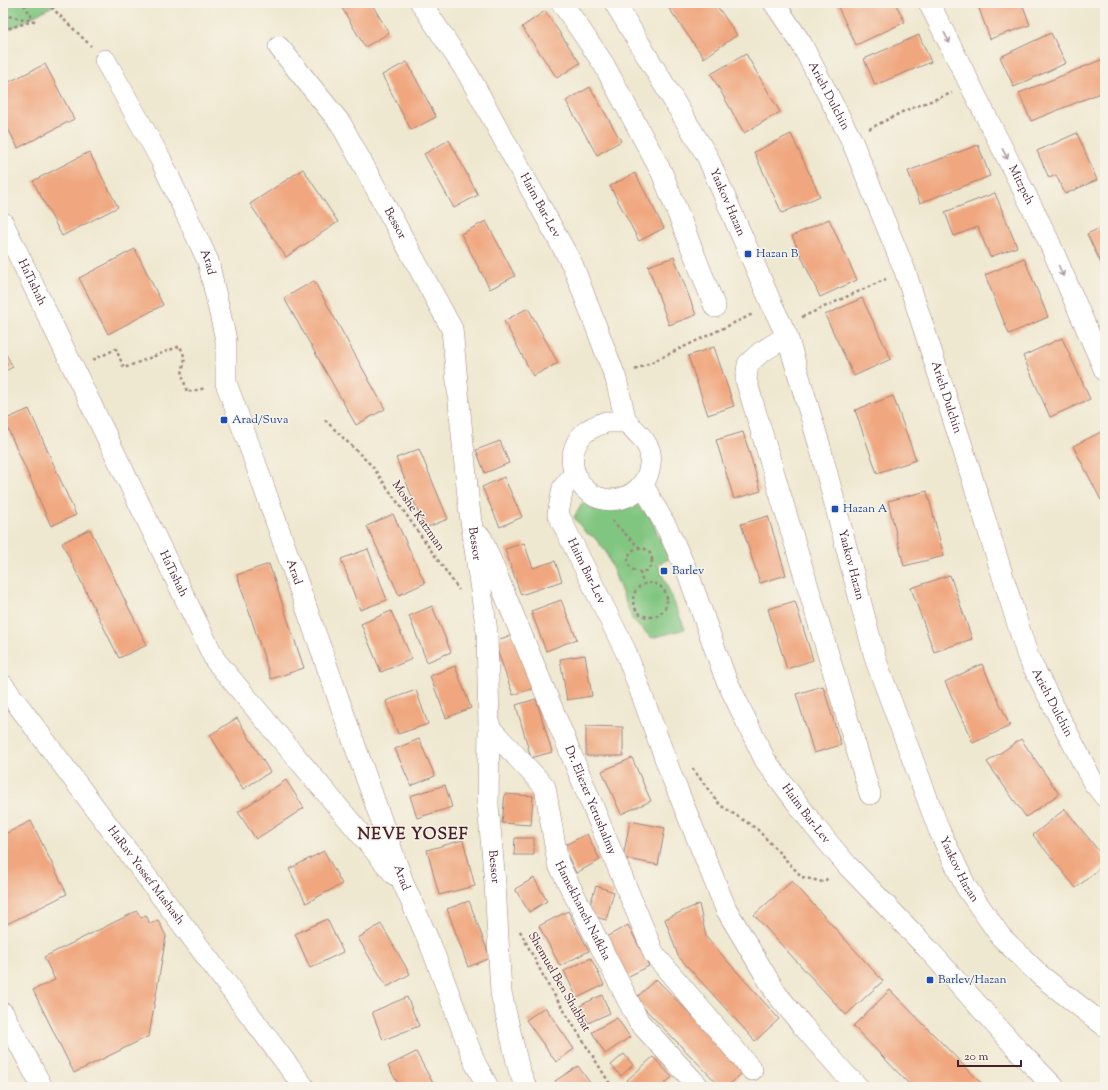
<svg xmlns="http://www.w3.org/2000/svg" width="1108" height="1090" viewBox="0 0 1108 1090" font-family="'Sorts Mill Goudy',serif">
<rect width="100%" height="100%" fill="#f7f3e8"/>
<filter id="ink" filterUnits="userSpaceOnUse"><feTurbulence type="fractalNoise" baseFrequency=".025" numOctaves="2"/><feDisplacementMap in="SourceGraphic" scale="8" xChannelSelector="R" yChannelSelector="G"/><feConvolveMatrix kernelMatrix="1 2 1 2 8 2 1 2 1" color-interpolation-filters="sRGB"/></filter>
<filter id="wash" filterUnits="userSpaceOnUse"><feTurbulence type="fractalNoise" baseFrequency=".012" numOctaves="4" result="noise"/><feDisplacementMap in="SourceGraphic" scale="16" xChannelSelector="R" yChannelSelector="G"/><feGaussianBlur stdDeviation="0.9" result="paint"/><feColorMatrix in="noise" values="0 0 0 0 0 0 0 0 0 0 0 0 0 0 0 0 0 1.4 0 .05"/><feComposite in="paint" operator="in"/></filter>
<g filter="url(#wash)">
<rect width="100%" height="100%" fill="#efe8d0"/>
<!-- green -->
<g fill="#81c680" stroke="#667256">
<polygon points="3,3 58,3 3,33"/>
<polygon points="628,496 650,517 669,559 658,564 685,629 652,638 633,621 606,552 594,537 585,532 574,517 582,504 594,497"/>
</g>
<g id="blocks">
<!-- building -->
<g fill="#f0a77f">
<polygon points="339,3 371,3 389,33 365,47"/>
<polygon points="665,3 715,3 737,35 704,58"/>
<polygon points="836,3 895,3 905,22 856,45"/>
<polygon points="977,3 1022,3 1030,25 990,39"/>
<polygon points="545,11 580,63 557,78 522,27"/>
<polygon points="1051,33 1066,63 1014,87 1000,57"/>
<polygon points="919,35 931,62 875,85 864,59"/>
<polygon points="746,54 780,112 744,133 711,74"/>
<polygon points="1103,59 1105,64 1105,91 1031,121 1019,93"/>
<polygon points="407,62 436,117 411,130 382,75"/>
<polygon points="45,64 74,119 18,148 3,119 3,85"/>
<polygon points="590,87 621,141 597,155 566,101"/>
<polygon points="1077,133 1097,180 1065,194 1056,175 1049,178 1037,151"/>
<polygon points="791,134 820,196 782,213 754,152"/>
<polygon points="449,140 478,195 454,208 424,154"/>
<polygon points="978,145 990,176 920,203 908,171"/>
<polygon points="89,152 118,207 62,236 33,181"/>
<polygon points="303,169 338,222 286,257 250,204"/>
<polygon points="635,173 664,228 639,241 610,186"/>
<polygon points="995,193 1017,247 990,257 978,227 954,236 945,212"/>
<polygon points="829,219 857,280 820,297 792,236"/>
<polygon points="486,221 515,276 490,289 461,234"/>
<polygon points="1105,226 1105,272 1087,234"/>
<polygon points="135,249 163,305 108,334 79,278"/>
<polygon points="674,257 696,315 669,325 648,266"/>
<polygon points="1024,258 1048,317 1009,334 985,275"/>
<polygon points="314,281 385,409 356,425 284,298"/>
<polygon points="862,298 891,359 854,376 825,315"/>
<polygon points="528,308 558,363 533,376 504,321"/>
<polygon points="1062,338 1090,399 1050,417 1023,356"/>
<polygon points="714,347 734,406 708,415 688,356"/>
<polygon points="3,349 13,367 3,372"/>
<polygon points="893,396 916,460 877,473 855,410"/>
<polygon points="29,409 76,515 51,526 4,420"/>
<polygon points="1105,430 1105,498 1101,500 1073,446"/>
<polygon points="743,432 761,491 734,499 716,440"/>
<polygon points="500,441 509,463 485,473 476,450"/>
<polygon points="419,449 448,519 425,528 396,458"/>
<polygon points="504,477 522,517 500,527 482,487"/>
<polygon points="927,491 944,556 904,566 888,501"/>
<polygon points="393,514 425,583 399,595 367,526"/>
<polygon points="768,516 786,575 760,583 741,524"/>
<polygon points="90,529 147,645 119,658 62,543"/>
<polygon points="524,543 533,568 555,561 562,581 521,595 505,549"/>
<polygon points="368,549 387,600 360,610 341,559"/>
<polygon points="269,564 304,668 271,679 237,575"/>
<polygon points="950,575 972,639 934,652 911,588"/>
<polygon points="561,600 577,639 546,651 531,611"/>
<polygon points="795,601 813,660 787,669 768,609"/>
<polygon points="432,606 451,652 427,662 409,616"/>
<polygon points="391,611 412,659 381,672 361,624"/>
<polygon points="515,634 534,688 513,695 494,641"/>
<polygon points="585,655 592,696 567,700 560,659"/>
<polygon points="982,664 1010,726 973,743 945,682"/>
<polygon points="455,666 471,708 446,718 430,676"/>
<polygon points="823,686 841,745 814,753 796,694"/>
<polygon points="416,690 428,724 398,734 386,701"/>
<polygon points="536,699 552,752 531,758 516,705"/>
<polygon points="237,718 270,772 243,789 210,735"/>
<polygon points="586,726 623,727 623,756 586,756"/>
<polygon points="419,739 435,776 411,786 395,749"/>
<polygon points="1021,739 1059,794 1026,817 987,762"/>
<polygon points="632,758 651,801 621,814 602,771"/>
<polygon points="286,780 304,808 256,839 238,812"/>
<polygon points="445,785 452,807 417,818 410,796"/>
<polygon points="505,794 533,796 531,825 502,823"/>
<polygon points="1065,809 1105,859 1105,864 1076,888 1033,835"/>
<polygon points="31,821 67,894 5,925 3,921 3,835"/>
<polygon points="630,821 665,828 658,865 623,858"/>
<polygon points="587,834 600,860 576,873 563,846"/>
<polygon points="515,838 534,838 534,855 514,855"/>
<polygon points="463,840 475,886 439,895 427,850"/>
<polygon points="324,851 342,884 306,903 289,869"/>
<polygon points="534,878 547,901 529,912 515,889"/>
<polygon points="792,881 883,981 846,1015 754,915"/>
<polygon points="596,886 614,892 606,920 587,914"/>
<polygon points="469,901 490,958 468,967 447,909"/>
<polygon points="699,904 706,937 779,1019 755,1041 678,956 665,919"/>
<polygon points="137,911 141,918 146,915 150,924 158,920 166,936 149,1036 74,1073 33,990 55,980 44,957"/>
<polygon points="568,911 589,951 560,966 539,926"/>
<polygon points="327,919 343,952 310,968 295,934"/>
<polygon points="381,924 410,974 387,987 358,938"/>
<polygon points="628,925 649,966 627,977 606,937"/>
<polygon points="591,958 604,985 577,998 564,971"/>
<polygon points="656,979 745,1070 727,1087 721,1087 635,999"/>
<polygon points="890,990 985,1087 912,1087 853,1026"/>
<polygon points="602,995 610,1013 588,1023 581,1005"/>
<polygon points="407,997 419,1026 383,1040 372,1012"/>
<polygon points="545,1007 574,1049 556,1062 526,1020"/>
<polygon points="617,1018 630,1037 605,1054 592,1032"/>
<polygon points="416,1052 435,1087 400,1087 388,1066"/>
<polygon points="624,1054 633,1065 621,1076 611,1065"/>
<polygon points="653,1057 672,1077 661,1087 631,1087 626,1081"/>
<polygon points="578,1066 593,1087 559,1087 555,1081"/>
</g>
</g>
</g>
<g filter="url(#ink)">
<use href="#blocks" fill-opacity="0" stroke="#9c847e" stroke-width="1"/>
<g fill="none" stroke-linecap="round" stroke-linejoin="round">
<!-- minor casing -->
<g stroke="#9c847e" stroke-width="22">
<g id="minor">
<path id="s1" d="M421,3L468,74L573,266L616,379L626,422"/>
<polyline points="562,3 603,63 662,173 715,307"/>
<path id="s2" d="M615,3L707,156L772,305L787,336L820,447L876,661L939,830L966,887L1001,937L1041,976L1105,1026"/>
<path id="s3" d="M774,3L801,43L851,139L905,271L963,449L1028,657L1093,782L1105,797"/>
<path id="s4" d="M929,3L1046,235L1105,371"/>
<path id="s5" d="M279,47L341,124L452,329L469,507L487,632L489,727L488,805L495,883L501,993L519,1070L526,1087"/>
<path id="s6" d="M105,60L161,160L208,261L226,340V383L248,442L404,885L431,946L475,1063L488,1087"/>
<path id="s7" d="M3,223L215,660L395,875"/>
<polyline points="787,336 760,353 748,364 746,380 870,794"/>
<path d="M606,422H626C635,430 643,437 648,447C651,453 651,459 650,465C646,500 600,513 580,483C574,474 571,465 573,454C577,435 588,428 606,422Z"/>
<path id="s8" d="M574,474L563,488L558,514L626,652L672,777L726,909L776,993L802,1025L844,1073L858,1087"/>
<path id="s9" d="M643,485L668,530L689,576L725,677L765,760L815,827L847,865L927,948L1018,1050L1054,1087"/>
<path id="s10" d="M481,537L654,954L752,1070"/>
<path id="s11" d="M3,685L304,1087"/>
<path id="s12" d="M489,727L545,787L558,863L639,1022L699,1087"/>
<polyline points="3,1013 42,1087"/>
</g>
</g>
<!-- path -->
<g stroke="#9c847e" stroke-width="2.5" stroke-dasharray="3 3" stroke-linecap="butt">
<polyline points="47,3 91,46"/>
<polyline points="3,15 34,21 23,3"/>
<polyline points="3,30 33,21"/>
<polyline points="869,129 904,111 952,93"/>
<polyline points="802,317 886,279"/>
<polyline points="93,360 116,349 124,368 180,346 185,358 182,374 187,392 206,388"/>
<polyline points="635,370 753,314"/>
<polyline points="325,420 372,466 459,590"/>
<polyline points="612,521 640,548"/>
<circle cx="640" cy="560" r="12"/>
<polyline points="640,572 643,583"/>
<circle cx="650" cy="600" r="17"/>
<polyline points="692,769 693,769 720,805 757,829 802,877 823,882 830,877"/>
<polyline points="520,931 548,985 612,1087"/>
</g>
<!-- minor -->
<use href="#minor" stroke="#fff" stroke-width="21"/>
</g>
<!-- one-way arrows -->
<defs><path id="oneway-shaft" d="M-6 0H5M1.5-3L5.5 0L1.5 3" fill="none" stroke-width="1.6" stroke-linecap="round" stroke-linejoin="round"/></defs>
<g stroke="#ae9aa0">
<use href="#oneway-shaft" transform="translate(947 38) rotate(63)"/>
<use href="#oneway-shaft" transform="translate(1005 154) rotate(63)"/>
<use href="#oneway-shaft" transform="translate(1061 271) rotate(66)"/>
</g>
</g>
<!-- markers -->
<g fill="#1a4fb4" stroke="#f7f3e8" stroke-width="1.5">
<rect x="744" y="250" width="8" height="8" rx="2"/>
<rect x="220" y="416" width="8" height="8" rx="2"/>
<rect x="831" y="505" width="8" height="8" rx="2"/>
<rect x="660" y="567" width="8" height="8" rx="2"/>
<rect x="926" y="976" width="8" height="8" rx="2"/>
</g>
<g text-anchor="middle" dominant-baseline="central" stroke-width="3" stroke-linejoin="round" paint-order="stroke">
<!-- street labels -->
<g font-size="12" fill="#4a1f2b" stroke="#f7f3e8">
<text stroke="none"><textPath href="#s3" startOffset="108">Arieh Dulchin</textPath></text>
<text stroke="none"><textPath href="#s4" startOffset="204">Mitzpeh</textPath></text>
<text stroke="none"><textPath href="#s2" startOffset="229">Yaakov Hazan</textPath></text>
<text stroke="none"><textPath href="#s1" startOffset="235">Haim Bar-Lev</textPath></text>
<text stroke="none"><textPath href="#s5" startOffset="212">Bessor</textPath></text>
<text stroke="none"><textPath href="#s6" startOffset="227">Arad</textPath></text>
<text stroke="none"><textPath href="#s7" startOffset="66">HaTishah</textPath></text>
<text stroke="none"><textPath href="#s3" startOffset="432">Arieh Dulchin</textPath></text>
<text transform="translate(418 516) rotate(55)">Moshe Katzman</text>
<text stroke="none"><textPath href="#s5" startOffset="548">Bessor</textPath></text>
<text stroke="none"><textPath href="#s2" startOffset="613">Yaakov Hazan</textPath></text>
<text stroke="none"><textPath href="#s8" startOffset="108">Haim Bar-Lev</textPath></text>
<text stroke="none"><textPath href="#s6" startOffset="551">Arad</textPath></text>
<text stroke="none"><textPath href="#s7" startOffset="390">HaTishah</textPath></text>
<text stroke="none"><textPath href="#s3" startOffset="756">Arieh Dulchin</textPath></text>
<text stroke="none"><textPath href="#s10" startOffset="285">Dr. Eliezer Yerushalmy</textPath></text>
<text stroke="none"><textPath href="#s9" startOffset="369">Haim Bar-Lev</textPath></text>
<text stroke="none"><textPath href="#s5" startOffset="872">Bessor</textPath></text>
<text stroke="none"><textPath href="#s2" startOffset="937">Yaakov Hazan</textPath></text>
<text stroke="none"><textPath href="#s11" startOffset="238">HaRav Yossef Mashash</textPath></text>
<text stroke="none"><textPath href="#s6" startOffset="875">Arad</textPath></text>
<text stroke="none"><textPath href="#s12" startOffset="213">Hamekhaneh Nafkha</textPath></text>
<text transform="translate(559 982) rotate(60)">Shemuel Ben Shabbat</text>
</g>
<!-- transit labels -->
<g font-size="12" fill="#164399" stroke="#f7f3e8" text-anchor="start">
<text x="756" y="254">Hazan B</text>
<text x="232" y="420">Arad/Suva</text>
<text x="843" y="509">Hazan A</text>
<text x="672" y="571">Barlev</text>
<text x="938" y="980">Barlev/Hazan</text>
</g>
<!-- district labels -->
<g font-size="16" font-weight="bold" letter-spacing="1" fill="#4a1f2b" stroke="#f7f3e8">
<text x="413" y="835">NEVE YOSEF</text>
</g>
</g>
<!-- margin -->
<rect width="1108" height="1090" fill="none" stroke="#f7f3e8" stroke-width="16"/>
<!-- scale -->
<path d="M958 1060v6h63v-6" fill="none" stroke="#4a1f2b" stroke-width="2"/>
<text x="964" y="1060" font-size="12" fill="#4a1f2b" stroke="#f7f3e8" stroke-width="3" paint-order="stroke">20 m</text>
</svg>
